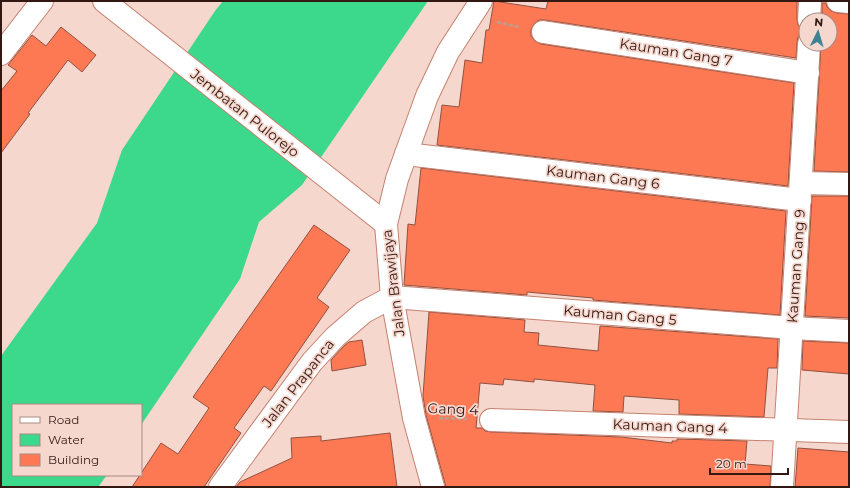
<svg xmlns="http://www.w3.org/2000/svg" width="850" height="488" viewBox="0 0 850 488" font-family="Montserrat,sans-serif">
<rect width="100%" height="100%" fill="#f5d7ce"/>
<!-- water -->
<polygon fill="#3cd88b" points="223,1 428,1 302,185 259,222 240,279 141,425 141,405 13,405 13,475 107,475 98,487 1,487 1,356 97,223 122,150 215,11"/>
<!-- building -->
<g fill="#fd7954" stroke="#915140">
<polygon points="494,1 546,9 548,1 797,1 797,19 798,25 802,30 806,32 798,37 797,43 796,58 545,20 539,20 534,24 531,30 531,36 535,41 541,44 794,83 788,186 437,145 442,105 459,107 465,60 482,63 486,30 489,30"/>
<polygon points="822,3 826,3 827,7 831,11 837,13 849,14 849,172 814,171 821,44 830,44 830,20 822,20"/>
<polygon points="61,27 96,55 82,72 68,60 28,113 30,114 1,153 1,91 17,71 8,65 32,35 46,46"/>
<polygon points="421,168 786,211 780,315 593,300 593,298 527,292 527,295 404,285 408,224 415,225"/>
<polygon points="812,196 849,196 849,318 805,316"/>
<polygon points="314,225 350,250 317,298 329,307 271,391 264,386 234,428 241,433 204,487 132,487 161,443 178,454 209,408 193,397"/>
<polygon points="429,312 525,320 524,332 539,333 538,345 598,351 600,326 778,339 777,368 768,368 764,417 679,414 679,400 624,396 623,412 593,411 595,385 534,379 534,382 504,379 503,385 480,383 476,428 482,428 485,431 491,432 621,437 672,443 672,441 677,441 677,439 747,441 745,464 771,466 770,487 446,487 426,415 423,396"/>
<polygon points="362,340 366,365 332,371 331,360 344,346 349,342"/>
<polygon points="803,341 849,343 849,374 802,370"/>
<polygon points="390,433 397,487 236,487 240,482 292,458 291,438 321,436 321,441"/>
<polygon points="798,448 849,452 849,487 795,487"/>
</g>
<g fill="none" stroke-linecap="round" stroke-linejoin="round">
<!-- minor casing -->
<g stroke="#c6816e" stroke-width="24">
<g id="minor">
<polyline points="838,1 849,2"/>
<polyline points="809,20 810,1"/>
<polyline points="543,32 808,73"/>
<polyline points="406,154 800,200"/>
<polyline points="801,183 849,184"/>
<polyline points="491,420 849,432"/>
<polyline points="220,487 312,362 335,337 364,312 392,297 792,328 849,331"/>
<polyline points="782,487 809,44"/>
</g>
</g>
<!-- tertiary casing -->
<g stroke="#c6816e" stroke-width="24">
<polyline id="tertiary" points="1,54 42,1"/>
</g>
<!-- secondary casing -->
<g stroke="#c6816e" stroke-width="24">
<g id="secondary">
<polyline points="104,1 386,224"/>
<polyline points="433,487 414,418 392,297 386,224 397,179 427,96 448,52 481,1"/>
</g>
</g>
<!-- path -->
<g stroke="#ba9d94" stroke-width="2.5" stroke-dasharray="4 2" stroke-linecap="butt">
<polyline points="497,22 519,27"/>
<polyline points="439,418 468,419"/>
</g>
<!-- minor -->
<use href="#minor" stroke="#fff" stroke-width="22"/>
<!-- tertiary -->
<use href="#tertiary" stroke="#fff" stroke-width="22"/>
<!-- secondary -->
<use href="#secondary" stroke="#fff" stroke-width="22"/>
</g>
<g text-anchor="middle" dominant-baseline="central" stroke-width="3.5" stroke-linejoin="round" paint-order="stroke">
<!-- street labels -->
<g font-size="14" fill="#331811" stroke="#f5d7ce">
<text transform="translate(676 52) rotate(9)">Kauman Gang 7</text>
<text transform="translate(245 113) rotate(38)">Jembatan Pulorejo</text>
<text transform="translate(603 177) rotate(7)">Kauman Gang 6</text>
<text transform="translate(796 266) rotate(-86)">Kauman Gang 9</text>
<text transform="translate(393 283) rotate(-97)">Jalan Brawijaya</text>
<text transform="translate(620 315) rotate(5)">Kauman Gang 5</text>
<text transform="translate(298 383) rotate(-52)">Jalan Prapanca</text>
<text transform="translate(453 409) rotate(2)">Gang 4</text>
<text transform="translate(670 426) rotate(2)">Kauman Gang 4</text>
</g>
</g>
<!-- border -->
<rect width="850" height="488" fill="none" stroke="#331811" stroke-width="4"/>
<!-- legend -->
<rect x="12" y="404" width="130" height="72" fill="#f5d7ce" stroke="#a78b82"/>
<rect x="20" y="417" width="20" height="6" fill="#ffffff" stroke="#a78b82"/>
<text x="48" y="424" font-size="12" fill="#331811">Road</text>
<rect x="20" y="434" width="20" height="12" fill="#3cd88b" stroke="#a78b82"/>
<text x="48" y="444" font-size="12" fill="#331811">Water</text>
<rect x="20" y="454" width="20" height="12" fill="#fd7954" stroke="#a78b82"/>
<text x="48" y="464" font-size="12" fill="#331811">Building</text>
<!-- north arrow -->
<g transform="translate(818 32) rotate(5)"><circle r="19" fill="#f5d7ce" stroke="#a78b82"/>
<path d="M0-3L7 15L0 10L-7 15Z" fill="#3f8293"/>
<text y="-6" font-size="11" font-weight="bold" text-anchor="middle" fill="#331811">N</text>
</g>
<!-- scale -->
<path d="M710 468v6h78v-6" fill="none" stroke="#331811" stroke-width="2"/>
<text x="716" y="468" font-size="12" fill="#331811" stroke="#f5d7ce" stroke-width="3" paint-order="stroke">20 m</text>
</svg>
